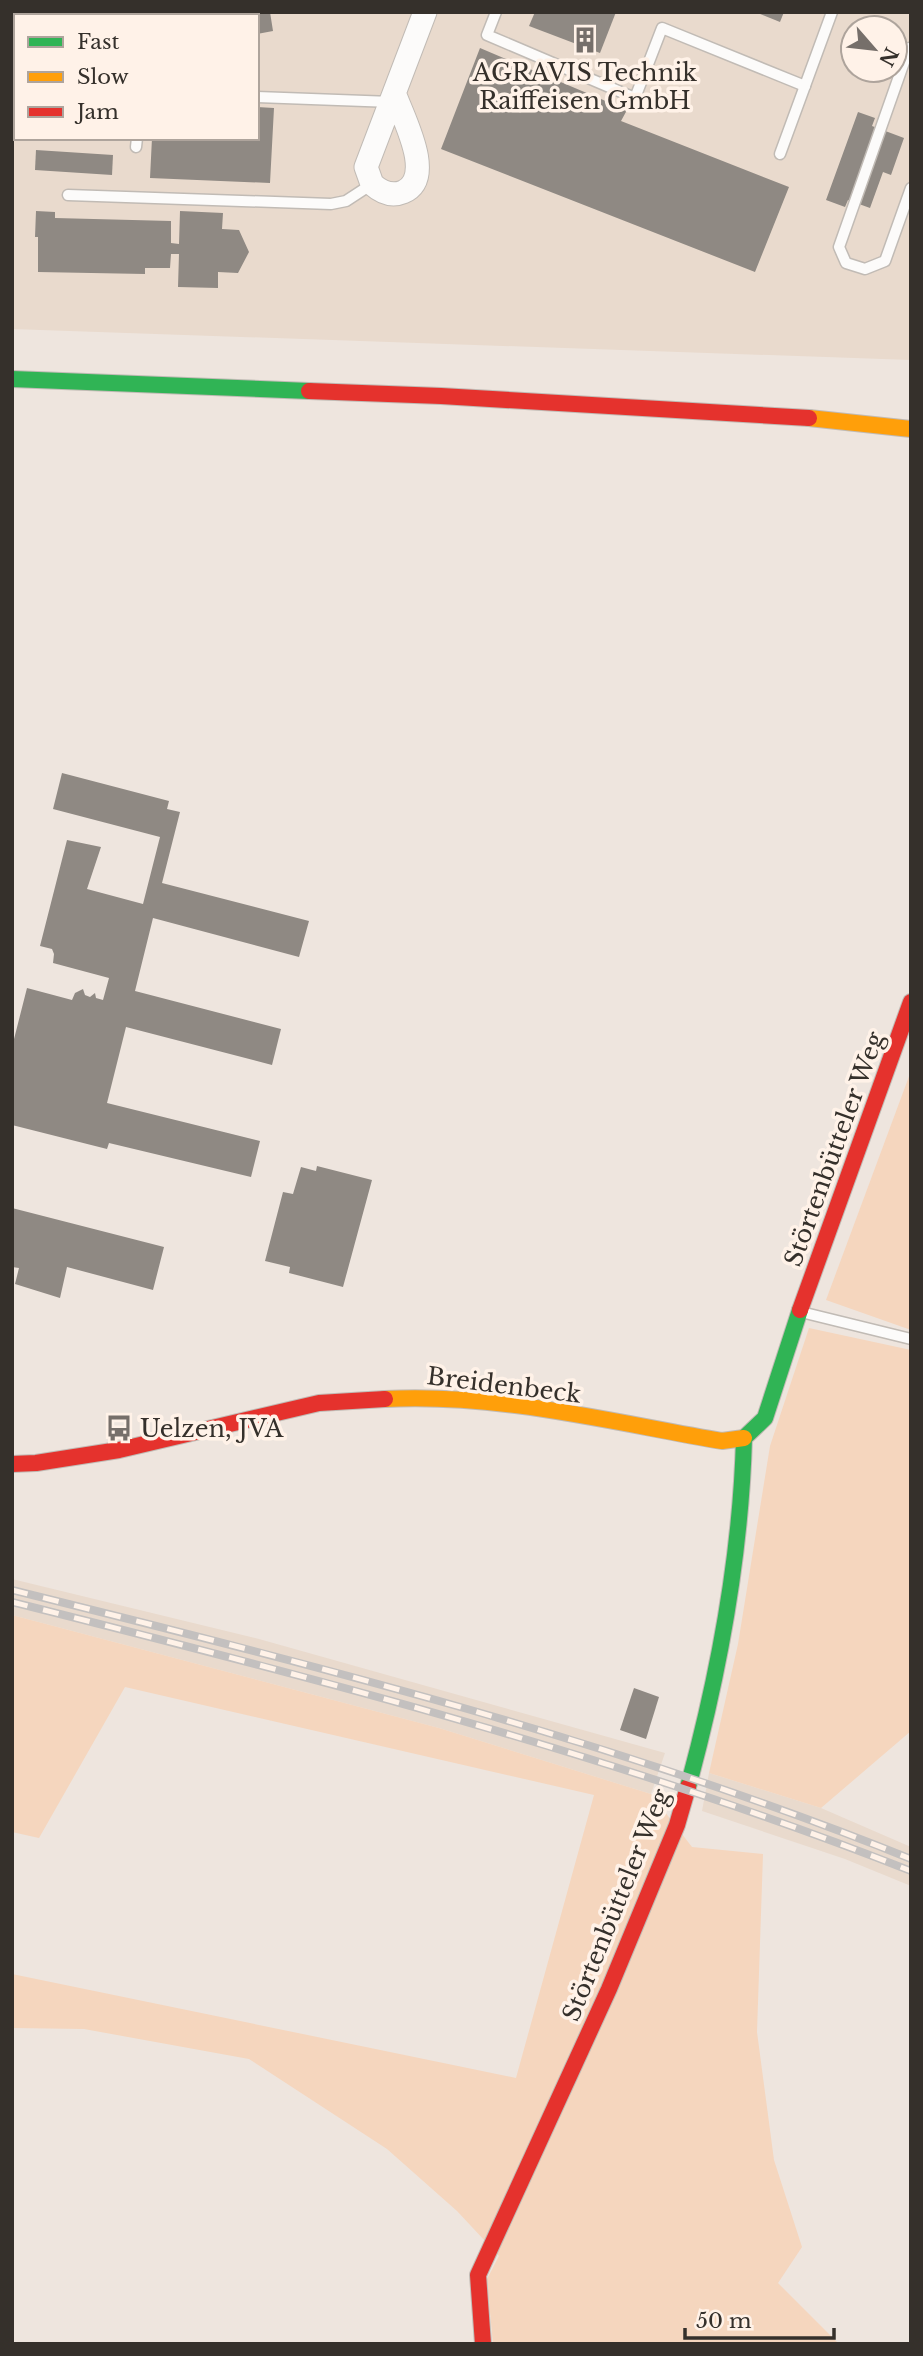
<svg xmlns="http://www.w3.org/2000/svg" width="923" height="2356" viewBox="0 0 923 2356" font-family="'Libre Baskerville',serif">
<rect width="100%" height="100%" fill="#eee5de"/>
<!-- built -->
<g fill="#e9dacd" fill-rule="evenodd">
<path d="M12,12H911V360L12,329ZM16,16H257V138H16ZM853,28H895V70H853Z"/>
<polygon points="12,1579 259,1639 665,1753 651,1794 439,1728 12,1615"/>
<polygon points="709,1773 821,1808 911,1847 911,1886 845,1859 702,1811"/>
</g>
<!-- green -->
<g fill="#f5d6be">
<polygon points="911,1071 911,1330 826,1300"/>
<polygon points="809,1328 911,1350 911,1731 821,1808 709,1773 738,1644 770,1446"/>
<polygon points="12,1615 439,1728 651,1794 692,1847 763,1854 757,2032 774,2160 802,2247 778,2283 839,2344 493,2344 487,2279 499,2256 457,2211 387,2149 249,2059 84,2029 12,2028 12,1974 516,2078 594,1795 125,1687 39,1838 12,1832"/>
</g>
<!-- building -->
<g fill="#8f8983">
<polygon points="23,12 69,12 68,16 23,16"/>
<polygon points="206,12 270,12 273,31 257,34 257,16 207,16"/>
<polygon points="535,12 616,12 600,53 529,26"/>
<polygon points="755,12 784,12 780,22"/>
<polygon points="480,48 627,110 621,121 789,187 755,272 441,149"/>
<polygon points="257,107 274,108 270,183 150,178 152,138 257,138"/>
<polygon points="858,112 875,118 872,126 904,138 891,175 883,172 870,208 848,200 845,207 826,200"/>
<polygon points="36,150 113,155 112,175 35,170"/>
<polygon points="36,211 55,212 55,218 171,221 171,243 179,244 180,211 223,213 222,229 239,230 249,252 238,273 218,272 218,288 178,287 179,254 171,254 170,268 145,268 145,274 38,272 38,237 35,237"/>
<polygon points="62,773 169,801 167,809 180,812 162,883 309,921 299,957 153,918 135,991 281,1029 272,1065 126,1027 107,1103 260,1141 251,1177 109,1143 107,1149 12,1125 12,1047 27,988 72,1000 75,993 83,989 85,995 90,997 95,993 96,998 103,1000 109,978 53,963 54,954 52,949 40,946 67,840 101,847 87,889 143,904 160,837 53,809"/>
<polygon points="317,1166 372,1180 343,1287 289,1273 290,1267 265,1261 283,1192 293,1194 301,1167 316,1171"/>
<polygon points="12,1208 164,1247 153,1290 67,1267 60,1298 15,1284 19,1268 12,1267"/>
<polygon points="634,1688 659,1697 646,1739 620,1730"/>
</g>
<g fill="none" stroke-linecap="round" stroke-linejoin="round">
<!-- lane casing -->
<g stroke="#c1bbb5" stroke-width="13">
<g id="lane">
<polyline points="496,12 487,35 635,98 662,28 805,86"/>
<polyline points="909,48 839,247 846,263 865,269 885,261 911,188"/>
<polyline points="257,97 392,102"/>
<polyline points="136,147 137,138"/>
<polyline points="780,154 832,12"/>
<polyline points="68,195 331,204 346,201 372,184"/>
<polyline points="801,1312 911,1339"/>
</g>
</g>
<!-- street casing -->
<g stroke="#c1bbb5" stroke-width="25">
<path id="street" d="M395,95C403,118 436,178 403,192C391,197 381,192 372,184L366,167L425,12"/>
</g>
<!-- fast casing -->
<g stroke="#c1bbb5" stroke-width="18">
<g id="fast">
<polyline points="12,379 309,391"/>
<path d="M688,1787C719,1673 741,1556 744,1438L765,1418L800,1310"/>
</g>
</g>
<!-- slow casing -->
<g stroke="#c1bbb5" stroke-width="18">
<g id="slow">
<polyline points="809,418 911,429"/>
<path d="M385,1399C498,1393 611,1422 722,1441L744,1438"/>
</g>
</g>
<!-- jam casing -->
<g stroke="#c1bbb5" stroke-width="18">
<g id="jam">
<polyline points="309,391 441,396 809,418"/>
<polyline points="800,1310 911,1002"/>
<polyline points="12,1464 36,1463 119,1450 319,1403 385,1399"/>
<polyline points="483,2344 478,2275 609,1989 677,1825 688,1787"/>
</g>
</g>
<!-- lane -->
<use href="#lane" stroke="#fcfbfa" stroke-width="10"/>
<!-- street -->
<use href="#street" stroke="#fcfbfa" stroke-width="23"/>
<!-- fast -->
<use href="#fast" stroke="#30b455" stroke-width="16"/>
<!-- slow -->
<use href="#slow" stroke="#ff9f0a" stroke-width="16"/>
<!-- jam -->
<use href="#jam" stroke="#e5322d" stroke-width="16"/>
<!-- rail casing -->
<g stroke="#c3c0bf" stroke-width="8">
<g id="rail">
<path d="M12,1590C316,1665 620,1742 911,1859"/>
<path d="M12,1602C316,1678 619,1756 911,1871"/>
</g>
</g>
<!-- rail -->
<use href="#rail" stroke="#fff2e8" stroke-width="5" stroke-dasharray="16" stroke-linecap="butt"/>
</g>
<!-- icons -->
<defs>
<g id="building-bare" transform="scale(2.1)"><path d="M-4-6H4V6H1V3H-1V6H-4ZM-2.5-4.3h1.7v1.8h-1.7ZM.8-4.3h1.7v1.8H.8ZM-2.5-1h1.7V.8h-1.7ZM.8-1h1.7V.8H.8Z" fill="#766f6a" stroke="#fff2e8" stroke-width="2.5" paint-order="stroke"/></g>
<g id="bus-bare" transform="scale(2.1)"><path d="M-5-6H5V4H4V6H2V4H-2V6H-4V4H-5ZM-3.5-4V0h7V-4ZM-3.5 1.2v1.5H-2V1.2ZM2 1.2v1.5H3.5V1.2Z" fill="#766f6a" stroke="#fff2e8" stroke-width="2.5" paint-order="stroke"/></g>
</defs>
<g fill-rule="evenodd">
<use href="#building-bare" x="585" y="40"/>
<use href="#bus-bare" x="119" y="1428"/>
</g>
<g text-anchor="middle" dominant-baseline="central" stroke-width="7" stroke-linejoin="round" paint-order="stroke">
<!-- poi labels -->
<g font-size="24" fill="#35302b" stroke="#fff2e8">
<text x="585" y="72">AGRAVIS Technik<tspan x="585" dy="28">Raiffeisen GmbH</tspan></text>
<text x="140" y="1428" text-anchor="start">Uelzen, JVA</text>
</g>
<!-- street labels -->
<g font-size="24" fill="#35302b" stroke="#fff2e8">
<text transform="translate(834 1149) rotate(-70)">Störtenbütteler Weg</text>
<text transform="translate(504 1385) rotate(7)">Breidenbeck</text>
<text transform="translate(616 1905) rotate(-68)">Störtenbütteler Weg</text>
</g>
</g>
<!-- border -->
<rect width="923" height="2356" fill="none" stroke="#35302b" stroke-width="28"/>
<!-- legend -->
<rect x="14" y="14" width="245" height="126" fill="#fff2e8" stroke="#aea49c" stroke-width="2"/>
<rect x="28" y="37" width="35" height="10" fill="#30b455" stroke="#aea49c" stroke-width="2"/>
<text x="77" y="49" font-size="21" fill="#35302b">Fast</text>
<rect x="28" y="72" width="35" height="10" fill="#ff9f0a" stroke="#aea49c" stroke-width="2"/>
<text x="77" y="84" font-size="21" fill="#35302b">Slow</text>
<rect x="28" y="107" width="35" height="10" fill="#e5322d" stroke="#aea49c" stroke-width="2"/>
<text x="77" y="119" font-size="21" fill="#35302b">Jam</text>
<!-- north arrow -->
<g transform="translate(874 49) rotate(118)"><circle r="33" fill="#fff2e8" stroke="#aea49c" stroke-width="2"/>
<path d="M0-5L12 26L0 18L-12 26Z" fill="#766f6a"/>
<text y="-10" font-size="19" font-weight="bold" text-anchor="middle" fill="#35302b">N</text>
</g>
<!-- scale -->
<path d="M685 2328v10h149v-10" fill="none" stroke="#35302b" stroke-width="3.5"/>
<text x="696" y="2328" font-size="21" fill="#35302b" stroke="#fff2e8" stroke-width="5" paint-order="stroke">50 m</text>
</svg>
